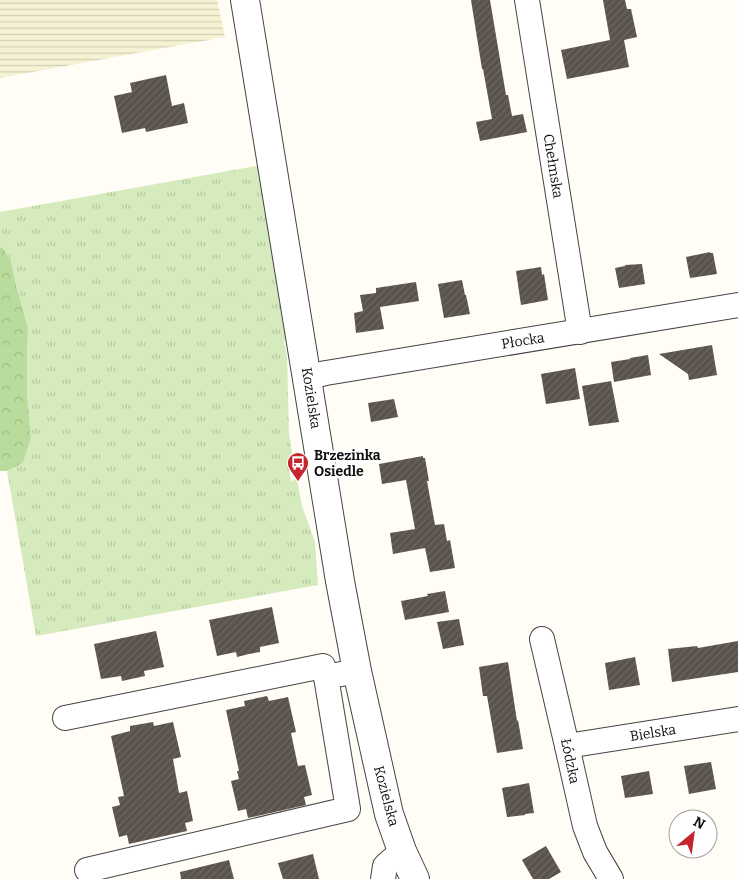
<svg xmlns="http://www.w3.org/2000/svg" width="738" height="879" viewBox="0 0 738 879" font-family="Bitter,serif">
<defs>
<pattern id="farmland-rules" width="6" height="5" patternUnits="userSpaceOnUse" patternTransform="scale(1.25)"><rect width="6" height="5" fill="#f6f3d4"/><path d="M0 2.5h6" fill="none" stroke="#d2cfb5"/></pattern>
<pattern id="grass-tufts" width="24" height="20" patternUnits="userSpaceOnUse" patternTransform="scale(1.25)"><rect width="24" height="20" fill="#d5ebbd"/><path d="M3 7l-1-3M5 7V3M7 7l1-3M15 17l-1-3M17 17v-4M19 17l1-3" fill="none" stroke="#b6c8a1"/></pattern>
<pattern id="forest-crowns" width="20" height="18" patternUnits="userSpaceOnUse" patternTransform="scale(1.25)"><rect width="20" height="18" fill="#b9dc9c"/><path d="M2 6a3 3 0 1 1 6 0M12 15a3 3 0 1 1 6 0" fill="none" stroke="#9ebc85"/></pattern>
<pattern id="building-hatch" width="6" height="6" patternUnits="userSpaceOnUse" patternTransform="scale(1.25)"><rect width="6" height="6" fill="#5a524d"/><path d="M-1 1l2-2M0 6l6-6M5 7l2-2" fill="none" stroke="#6d6662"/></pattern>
</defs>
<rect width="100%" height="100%" fill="#fffdf5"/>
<!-- farmland -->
<polygon fill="url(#farmland-rules)" points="0,0 217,0 225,37 0,78"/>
<!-- grass -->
<polygon fill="url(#grass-tufts)" points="261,165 289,339 284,341 287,357 289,433 293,459 287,461 291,481 297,479 302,506 315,542 318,585 36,636 7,471 23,463 31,438 27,393 27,353 28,328 17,289 11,261 3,248 0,247 0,212"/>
<!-- forest -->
<polygon fill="url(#forest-crowns)" points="0,247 3,248 11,261 17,289 28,328 27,353 27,393 31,438 23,463 7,471 0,471"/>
<!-- building -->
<g fill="url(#building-hatch)">
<polygon points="471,0 490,0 506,95 508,95 512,116 523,114 527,132 480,141 476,122 492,119 483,69 482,69"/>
<polygon points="603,0 625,0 627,9 631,9 637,37 624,40 629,67 567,79 561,50 610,40"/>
<polygon points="166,75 172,106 184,103 188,123 146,132 145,128 122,133 114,96 132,92 130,83"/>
<polygon points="710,252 710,253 713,253 717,274 690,278 686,257"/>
<polygon points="642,264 645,284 619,288 615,268 625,266 625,265"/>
<polygon points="541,267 542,275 544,274 548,300 521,305 516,271"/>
<polygon points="462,280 465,295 466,295 470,314 444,318 438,284"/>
<polygon points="416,282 419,301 380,307 384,329 356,333 354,313 363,311 360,295 376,293 376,294 376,288"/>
<polygon points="712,345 717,375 689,380 688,374 659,354"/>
<polygon points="648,355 651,375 614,382 611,362 630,359 630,358"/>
<polygon points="575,368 580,399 546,404 541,374"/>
<polygon points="611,381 619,422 589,426 582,386"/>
<polygon points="394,399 398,417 371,422 368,403"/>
<polygon points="423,456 423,458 425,458 429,481 427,481 435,525 444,524 447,541 450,540 455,568 430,572 425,548 393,554 390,533 415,529 406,480 382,484 379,464"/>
<polygon points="445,591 449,612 405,620 401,601 428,596 427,594"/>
<polygon points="272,607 279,643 260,647 260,652 249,654 237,657 236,652 217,656 209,620"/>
<polygon points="459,619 464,645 443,649 437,622"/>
<polygon points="156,631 164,667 144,671 145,676 122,681 121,676 101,679 94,644"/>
<polygon points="738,641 738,672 672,682 668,649 697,646 698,648"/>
<polygon points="635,657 640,685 609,690 605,663"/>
<polygon points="508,662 517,721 518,720 523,749 497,753 487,696 483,696 479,667"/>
<polygon points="267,696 269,701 288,697 296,732 291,733 298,766 305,765 312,795 304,797 306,805 248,818 246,809 238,811 231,781 239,779 237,771 239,771 226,710 245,706 244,701"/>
<polygon points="153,722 154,726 173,722 181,757 173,759 179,793 187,791 193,821 185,823 187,831 129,844 127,835 119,837 112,807 120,805 118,797 124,796 111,736 130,731 130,726"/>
<polygon points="711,762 716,789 689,794 684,766"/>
<polygon points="649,771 653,794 625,798 621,776"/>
<polygon points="529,783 534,813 525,814 525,815 507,817 502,788"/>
<polygon points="546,846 561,872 549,879 533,879 522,860"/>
<polygon points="313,854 319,879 283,879 278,863"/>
<polygon points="229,860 234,879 181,879 180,872"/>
</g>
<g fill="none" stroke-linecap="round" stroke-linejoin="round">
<!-- minor casing -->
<g stroke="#444" stroke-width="26">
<g id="minor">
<polyline points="527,0 580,332"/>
<polyline points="308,377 326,373 738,305"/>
<polyline points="542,639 567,746 585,826 595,852 611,879"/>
<polyline points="65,718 323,666 326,677"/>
<polyline points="567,746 738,719"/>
<polyline points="87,870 348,809 326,677 357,671"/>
<polyline points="383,879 385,866 402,851"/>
</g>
</g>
<!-- tertiary casing -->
<g stroke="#444" stroke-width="30">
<polyline id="tertiary" points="245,0 340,581 357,671 389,814 402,851 415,879"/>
</g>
<!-- minor -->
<use href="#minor" stroke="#fff" stroke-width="24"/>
<!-- tertiary -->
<use href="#tertiary" stroke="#fff" stroke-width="28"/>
</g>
<!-- icons -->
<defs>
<g id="bus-pin" transform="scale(1.125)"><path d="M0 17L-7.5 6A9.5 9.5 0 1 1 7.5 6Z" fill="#c4262e" stroke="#fff"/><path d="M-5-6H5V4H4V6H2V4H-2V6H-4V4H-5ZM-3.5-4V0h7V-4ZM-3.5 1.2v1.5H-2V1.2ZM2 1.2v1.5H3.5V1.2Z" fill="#fff"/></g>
</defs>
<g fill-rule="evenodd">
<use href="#bus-pin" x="298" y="463"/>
</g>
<g text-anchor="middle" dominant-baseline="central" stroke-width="5" stroke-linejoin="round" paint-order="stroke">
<!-- street labels -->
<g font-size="14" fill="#111" stroke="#fff">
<text transform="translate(553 166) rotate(81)">Chełmska</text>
<text transform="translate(523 341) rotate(-9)">Płocka</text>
<text transform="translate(311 398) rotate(81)">Kozielska</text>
<text transform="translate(653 733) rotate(-9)">Bielska</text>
<text transform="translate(570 761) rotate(78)">Łódzka</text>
<text transform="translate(386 796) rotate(75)">Kozielska</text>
</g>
<!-- poi labels -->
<g font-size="14" font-weight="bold" fill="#111" stroke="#fff" text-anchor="start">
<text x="314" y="455">Brzezinka<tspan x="314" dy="16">Osiedle</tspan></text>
</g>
</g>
<!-- north arrow -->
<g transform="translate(693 834) rotate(29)"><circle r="24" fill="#ffffff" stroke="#a0a0a0"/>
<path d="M0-4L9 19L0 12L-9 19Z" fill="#c4262e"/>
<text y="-8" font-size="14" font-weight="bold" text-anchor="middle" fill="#111111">N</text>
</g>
</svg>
